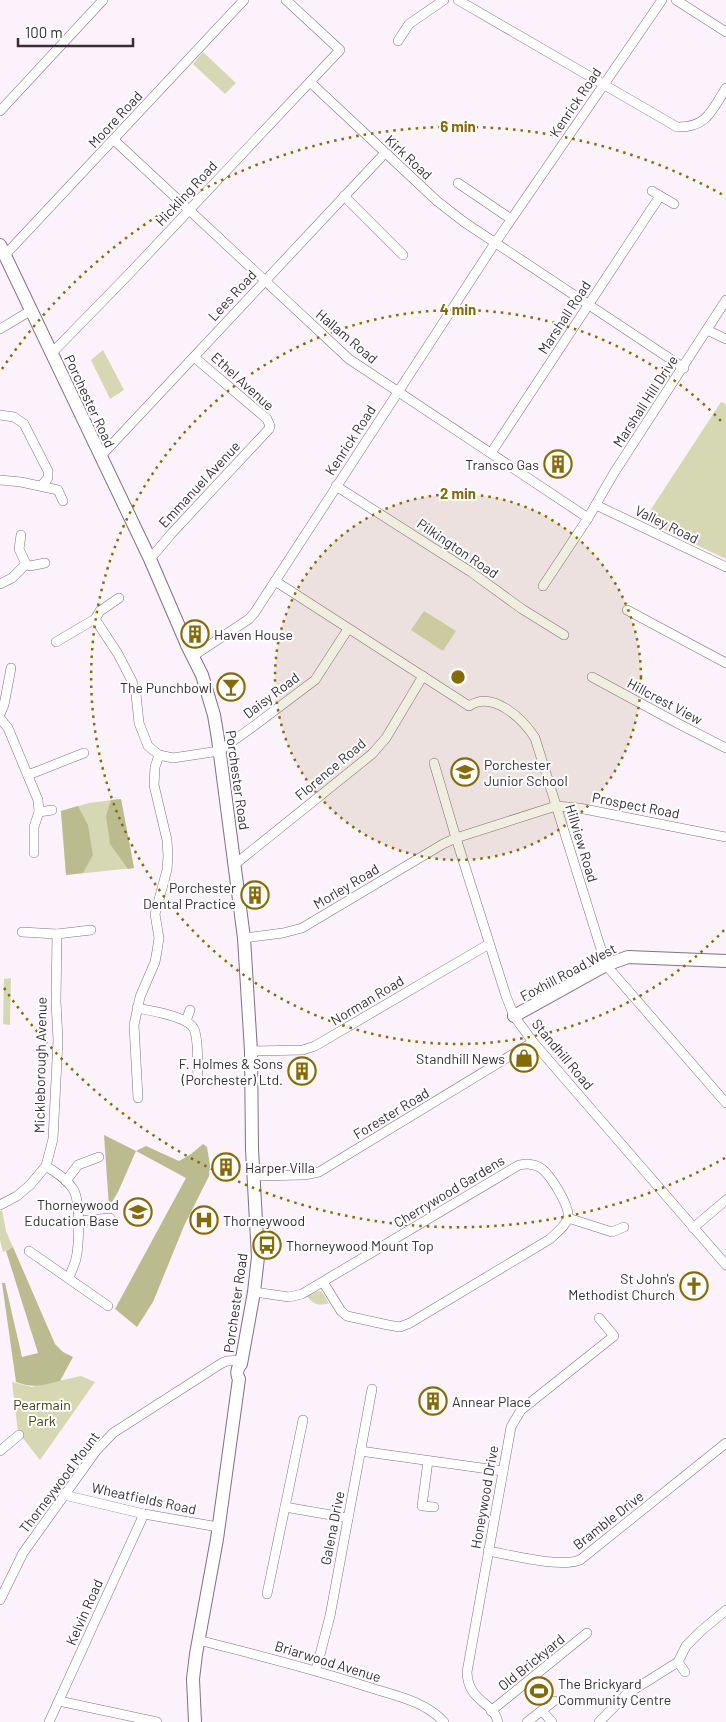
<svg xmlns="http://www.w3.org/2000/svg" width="726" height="1722" viewBox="0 0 726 1722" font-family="Barlow,sans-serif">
<rect width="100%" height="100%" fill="#fbf2fc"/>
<!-- green -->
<g fill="#d6d8b4">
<polygon points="203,52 236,83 225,94 193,64"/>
<polygon points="103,350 124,390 110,399 91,360"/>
<polygon points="721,402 726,404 726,559 644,520"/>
<polygon points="424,611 456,631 443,651 411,630"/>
<polygon points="121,799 134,868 66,875 61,811 89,803"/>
<polygon points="11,978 10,1025 3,1024 4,979"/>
<polygon points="2,1210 6,1231 13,1247 3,1252 0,1240 0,1211"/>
<path d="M318,1291L322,1292L329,1303C320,1306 313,1305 307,1296Z"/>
<polygon points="81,1376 95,1382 40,1460 18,1432 12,1382 32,1387"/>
<polygon points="543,1678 553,1690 535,1705 525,1692"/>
</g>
<!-- forest -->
<g fill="#babc90">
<polygon points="121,799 134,868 128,869 110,844 106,816 111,800"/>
<polygon points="78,806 88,825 93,855 83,873 66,875 61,811"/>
<polygon points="104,1135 136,1151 146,1146 179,1161 191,1154 203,1144 207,1147 210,1165 209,1176 184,1226 153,1302 137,1327 115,1309 186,1178 136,1151 118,1192 109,1207"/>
<path d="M13,1247L55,1344L63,1352L73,1357L60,1381C42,1385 35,1389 16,1382L2,1283H5L22,1357L38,1353L6,1251Z"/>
</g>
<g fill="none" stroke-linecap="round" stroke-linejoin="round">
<!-- street casing -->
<g stroke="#836f85" stroke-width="10">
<g id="street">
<path d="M458,0L677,127C707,128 712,110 726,88"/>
<polyline points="676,0 726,32"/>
<polyline points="398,41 409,24 444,0"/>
<polyline points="310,82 437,201 464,222 684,368"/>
<polyline points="0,111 103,0"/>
<polyline points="114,140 349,359 588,518"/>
<polyline points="458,183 511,219"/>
<polyline points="652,191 674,204"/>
<polyline points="344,196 403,255"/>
<polyline points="5,255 244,0"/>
<polyline points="0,329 30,311"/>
<polyline points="707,330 726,339"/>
<polyline points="51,354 129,274 340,50 286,0"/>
<polyline points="0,415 14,417 24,424 48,471 48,478 41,486"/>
<polyline points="491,453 660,196"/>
<polyline points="100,457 385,153"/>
<polyline points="0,480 21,482 58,490 63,501"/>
<polyline points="336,486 471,572 522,609 564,635"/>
<polyline points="596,505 726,567"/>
<polyline points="21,535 19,549 26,564"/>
<polyline points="150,559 172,533 269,429 270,426 267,419 194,357"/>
<path d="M275,581L469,706C493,690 523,719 535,738L606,965L726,1103"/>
<polyline points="0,584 12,578 26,564 30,566 45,563"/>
<polyline points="543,586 588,518 614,473 726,300"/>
<polyline points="627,610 726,663"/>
<polyline points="95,619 100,611 119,598"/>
<polyline points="56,642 95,619 118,654 132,681 136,694 139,723 148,746 159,755 173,758 219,751 254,726 315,680 348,629"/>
<polyline points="193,656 249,619 255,612 493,246 662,0"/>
<polyline points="592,677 679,724 726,748"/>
<polyline points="0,714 4,705 11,668"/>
<polyline points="0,718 8,728 38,800 39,812 34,827 34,853"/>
<polyline points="434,763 456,838 506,996 514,1016 533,1042 726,1265"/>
<polyline points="28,775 84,753"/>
<polyline points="39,812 52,810"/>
<polyline points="234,865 372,754 386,738 423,676"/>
<polyline points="22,932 57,934 91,930"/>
<polyline points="244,938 283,933 302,928 443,844 456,838 556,806 579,808 726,837"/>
<path d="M137,1008C151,1011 188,1016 194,1029C199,1040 197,1064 198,1076"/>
<polyline points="186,1021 190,1010"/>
<polyline points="251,1051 303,1050 315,1046 489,944"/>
<polyline points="138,1098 134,1025 140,997 155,962 157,951 159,938 155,914 167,870 168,856 167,840 154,785 155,767 159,755"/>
<path d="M46,1166C56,1173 66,1178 73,1189C81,1201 79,1245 76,1259C74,1266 71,1272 69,1278"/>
<polyline points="253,1176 304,1175 319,1172 533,1042"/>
<polyline points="66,1181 78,1165 99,1157"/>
<polyline points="0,1205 17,1196 30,1185 46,1166 53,1139 58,1040 56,1001 57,934"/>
<polyline points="568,1218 612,1232 624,1227"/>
<polyline points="78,1221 110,1218"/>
<polyline points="693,1228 726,1200"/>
<polyline points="29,1251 108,1306"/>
<path d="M254,1292L289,1297L302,1294L519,1165C526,1164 532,1163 539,1167C549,1172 570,1206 568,1217C566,1226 556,1233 550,1239L410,1323L400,1327L388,1325L347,1316L341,1311L323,1282"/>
<polyline points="0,1451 19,1435"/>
<polyline points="360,1451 503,1471"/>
<polyline points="428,1461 422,1506 434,1507"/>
<polyline points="64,1495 144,1514 218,1527"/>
<polyline points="285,1507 348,1518"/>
<path d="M488,1551C512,1555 559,1568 580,1560L726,1443"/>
<polyline points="267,1594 303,1420"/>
<polyline points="0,1600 23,1553 96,1451 113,1433 222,1363 227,1361 241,1360"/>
<path d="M198,1640C254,1654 310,1668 365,1686C392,1695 424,1700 444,1722"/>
<polyline points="678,1662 685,1672"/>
<polyline points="316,1670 330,1616 372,1389"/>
<polyline points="59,1701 157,1722"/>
<polyline points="491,1711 587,1633"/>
<polyline points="542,1711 552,1722"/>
<polyline points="49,1722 144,1514"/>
<path d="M498,1722C493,1701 468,1702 467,1672L511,1427L521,1410L614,1336L599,1318"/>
<polyline points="527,1722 554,1701"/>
<polyline points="599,1722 627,1694 678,1662 686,1646 701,1631 726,1610"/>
</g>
</g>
<!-- secondary casing -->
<g stroke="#836f85" stroke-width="14">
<g id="secondary">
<path d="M0,245L150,559L187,645L202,675L214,715L218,739L244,938L251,1051L252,1149L258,1257L254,1292L241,1364C237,1368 236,1374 239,1379L217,1539L196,1654L193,1679L195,1722"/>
<polyline points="514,1016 606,965 628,957 726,961"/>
</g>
</g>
<!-- street -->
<use href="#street" stroke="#fff" stroke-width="9"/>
<!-- secondary -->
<use href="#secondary" stroke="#fff" stroke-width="12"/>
</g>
<!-- distance rings -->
<circle cx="458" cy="677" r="183" fill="#856b08" fill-opacity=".12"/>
<g fill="none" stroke="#856b08" stroke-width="2.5" stroke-dasharray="2.5 5">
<circle cx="458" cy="677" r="183"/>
<path d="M724 930A367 367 0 1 1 724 424"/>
<path d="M725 1158A550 550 0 0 1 2 985M2 369A550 550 0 0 1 725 196"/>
</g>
<!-- icons -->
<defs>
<g id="building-ring" transform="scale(1.4375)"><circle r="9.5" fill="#fff" stroke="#856b08" stroke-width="1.5"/><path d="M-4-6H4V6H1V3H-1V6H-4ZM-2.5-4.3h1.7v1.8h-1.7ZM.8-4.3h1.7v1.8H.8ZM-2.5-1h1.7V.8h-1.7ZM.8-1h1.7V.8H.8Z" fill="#856b08"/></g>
<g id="bar-ring" transform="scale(1.4375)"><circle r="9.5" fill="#fff" stroke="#856b08" stroke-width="1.5"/><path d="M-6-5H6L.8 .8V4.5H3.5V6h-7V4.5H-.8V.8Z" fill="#856b08"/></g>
<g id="school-ring" transform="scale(1.4375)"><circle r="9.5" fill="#fff" stroke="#856b08" stroke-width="1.5"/><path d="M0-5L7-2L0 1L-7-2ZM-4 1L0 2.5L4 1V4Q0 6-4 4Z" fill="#856b08"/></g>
<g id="shop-ring" transform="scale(1.4375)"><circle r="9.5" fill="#fff" stroke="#856b08" stroke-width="1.5"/><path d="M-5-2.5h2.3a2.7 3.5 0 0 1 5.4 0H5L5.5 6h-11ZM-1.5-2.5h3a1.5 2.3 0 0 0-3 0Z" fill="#856b08"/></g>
<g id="hospital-ring" transform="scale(1.4375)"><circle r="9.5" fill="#fff" stroke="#856b08" stroke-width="1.5"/><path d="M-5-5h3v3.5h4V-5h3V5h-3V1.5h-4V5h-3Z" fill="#856b08"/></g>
<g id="bus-ring" transform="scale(1.4375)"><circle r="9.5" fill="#fff" stroke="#856b08" stroke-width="1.5"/><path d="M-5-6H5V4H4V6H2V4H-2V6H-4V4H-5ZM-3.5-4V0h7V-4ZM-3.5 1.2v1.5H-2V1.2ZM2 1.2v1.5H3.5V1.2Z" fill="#856b08"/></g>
<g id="church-ring" transform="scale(1.4375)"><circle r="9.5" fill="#fff" stroke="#856b08" stroke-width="1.5"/><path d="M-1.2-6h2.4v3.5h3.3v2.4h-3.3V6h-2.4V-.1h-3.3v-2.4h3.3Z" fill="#856b08"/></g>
<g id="stadium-ring" transform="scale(1.4375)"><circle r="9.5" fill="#fff" stroke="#856b08" stroke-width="1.5"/><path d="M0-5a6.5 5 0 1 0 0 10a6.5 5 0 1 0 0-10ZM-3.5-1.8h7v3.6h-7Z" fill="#856b08"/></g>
</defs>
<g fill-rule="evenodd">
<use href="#building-ring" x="558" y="464"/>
<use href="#building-ring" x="195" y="634"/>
<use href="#bar-ring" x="231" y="687"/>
<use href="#school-ring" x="465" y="772"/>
<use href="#building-ring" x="255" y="895"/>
<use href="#shop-ring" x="524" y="1058"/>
<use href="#building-ring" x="302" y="1071"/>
<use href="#building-ring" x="226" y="1167"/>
<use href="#school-ring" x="138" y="1212"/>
<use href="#hospital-ring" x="204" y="1220"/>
<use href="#bus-ring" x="267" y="1245"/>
<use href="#church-ring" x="694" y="1286"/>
<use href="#building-ring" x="433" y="1401"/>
<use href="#stadium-ring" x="539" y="1691"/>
</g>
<g text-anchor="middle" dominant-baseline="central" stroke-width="4" stroke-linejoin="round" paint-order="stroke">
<!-- street labels -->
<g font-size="14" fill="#362d37" stroke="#fff">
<text transform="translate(575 102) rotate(-56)">Kenrick Road</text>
<text transform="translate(115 119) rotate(-47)">Moore Road</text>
<text transform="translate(409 157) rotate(43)">Kirk Road</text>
<text transform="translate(186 193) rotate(-47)">Hickling Road</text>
<text transform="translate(232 295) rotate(-47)">Lees Road</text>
<text transform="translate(564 317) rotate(-57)">Marshall Road</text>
<text transform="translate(347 336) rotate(40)">Hallam Road</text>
<text transform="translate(243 381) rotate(42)">Ethel Avenue</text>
<text transform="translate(90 401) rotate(65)">Porchester Road</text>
<text transform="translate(645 401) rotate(-57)">Marshall Hill Drive</text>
<text transform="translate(350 440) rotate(-57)">Kenrick Road</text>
<text transform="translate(199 484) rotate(-47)">Emmanuel Avenue</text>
<text transform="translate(667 524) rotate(26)">Valley Road</text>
<text transform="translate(458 548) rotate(34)">Pilkington Road</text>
<text transform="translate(271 695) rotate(-37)">Daisy Road</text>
<text transform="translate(665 701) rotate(28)">Hillcrest View</text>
<text transform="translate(330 769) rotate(-40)">Florence Road</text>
<text transform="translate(238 780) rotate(82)">Porchester Road</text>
<text transform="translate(636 805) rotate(11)">Prospect Road</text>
<text transform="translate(582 843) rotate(73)">Hillview Road</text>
<text transform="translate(346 886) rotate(-31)">Morley Road</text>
<text transform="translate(568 972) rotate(-28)">Foxhill Road West</text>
<text transform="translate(367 1000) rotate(-31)">Norman Road</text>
<text transform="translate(563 1054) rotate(50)">Standhill Road</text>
<text transform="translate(40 1065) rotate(-89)">Mickleborough Avenue</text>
<text transform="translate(391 1113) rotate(-31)">Forester Road</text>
<text transform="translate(449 1191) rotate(-31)">Cherrywood Gardens</text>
<text transform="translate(235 1303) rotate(-82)">Porchester Road</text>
<text transform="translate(59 1482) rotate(-53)">Thorneywood Mount</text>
<text transform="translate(484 1497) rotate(-80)">Honeywood Drive</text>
<text transform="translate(144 1498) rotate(12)">Wheatfields Road</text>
<text transform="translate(608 1520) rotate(-38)">Bramble Drive</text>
<text transform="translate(332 1528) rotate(-79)">Galena Drive</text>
<text transform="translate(84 1612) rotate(-66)">Kelvin Road</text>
<text transform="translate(328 1661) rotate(17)">Briarwood Avenue</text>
<text transform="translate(531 1662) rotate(-39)">Old Brickyard</text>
</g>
<!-- poi labels -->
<g font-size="14" fill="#362d37" stroke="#fff" text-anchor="end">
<text x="539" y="464">Transco Gas</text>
<text x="214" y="634" text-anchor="start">Haven House</text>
<text x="212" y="687">The Punchbowl</text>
<text x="484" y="764" text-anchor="start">Porchester<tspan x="484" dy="16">Junior School</tspan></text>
<text x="236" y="887">Porchester<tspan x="236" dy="16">Dental Practice</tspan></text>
<text x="505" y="1058">Standhill News</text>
<text x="283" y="1063">F. Holmes &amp; Sons<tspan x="283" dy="16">(Porchester) Ltd.</tspan></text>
<text x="245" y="1167" text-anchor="start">Harper Villa</text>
<text x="119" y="1204">Thorneywood<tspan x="119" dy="16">Education Base</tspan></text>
<text x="223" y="1220" text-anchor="start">Thorneywood</text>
<text x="286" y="1245" text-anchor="start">Thorneywood Mount Top</text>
<text x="675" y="1278">St John's<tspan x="675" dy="16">Methodist Church</tspan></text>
<text x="452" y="1401" text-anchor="start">Annear Place</text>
<text x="558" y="1683" text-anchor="start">The Brickyard<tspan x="558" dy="16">Community Centre</tspan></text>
</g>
<!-- park labels -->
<g font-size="14" fill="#40410b" stroke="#fff">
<text x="42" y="1404">Pearmain<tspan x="42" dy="16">Park</tspan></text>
</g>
</g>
<circle cx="458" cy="677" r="8" fill="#856b08" stroke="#fff" stroke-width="2.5"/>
<g font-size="15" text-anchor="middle" font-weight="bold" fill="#856b08" stroke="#fff" stroke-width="4" stroke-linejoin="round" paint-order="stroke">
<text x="458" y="132">6 min</text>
<text x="458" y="315">4 min</text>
<text x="458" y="499">2 min</text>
</g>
<!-- scale -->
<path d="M18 38v8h115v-8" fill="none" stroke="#362d37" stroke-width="2.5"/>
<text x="25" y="38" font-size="15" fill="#362d37" stroke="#ffffff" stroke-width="4" paint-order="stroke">100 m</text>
</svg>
